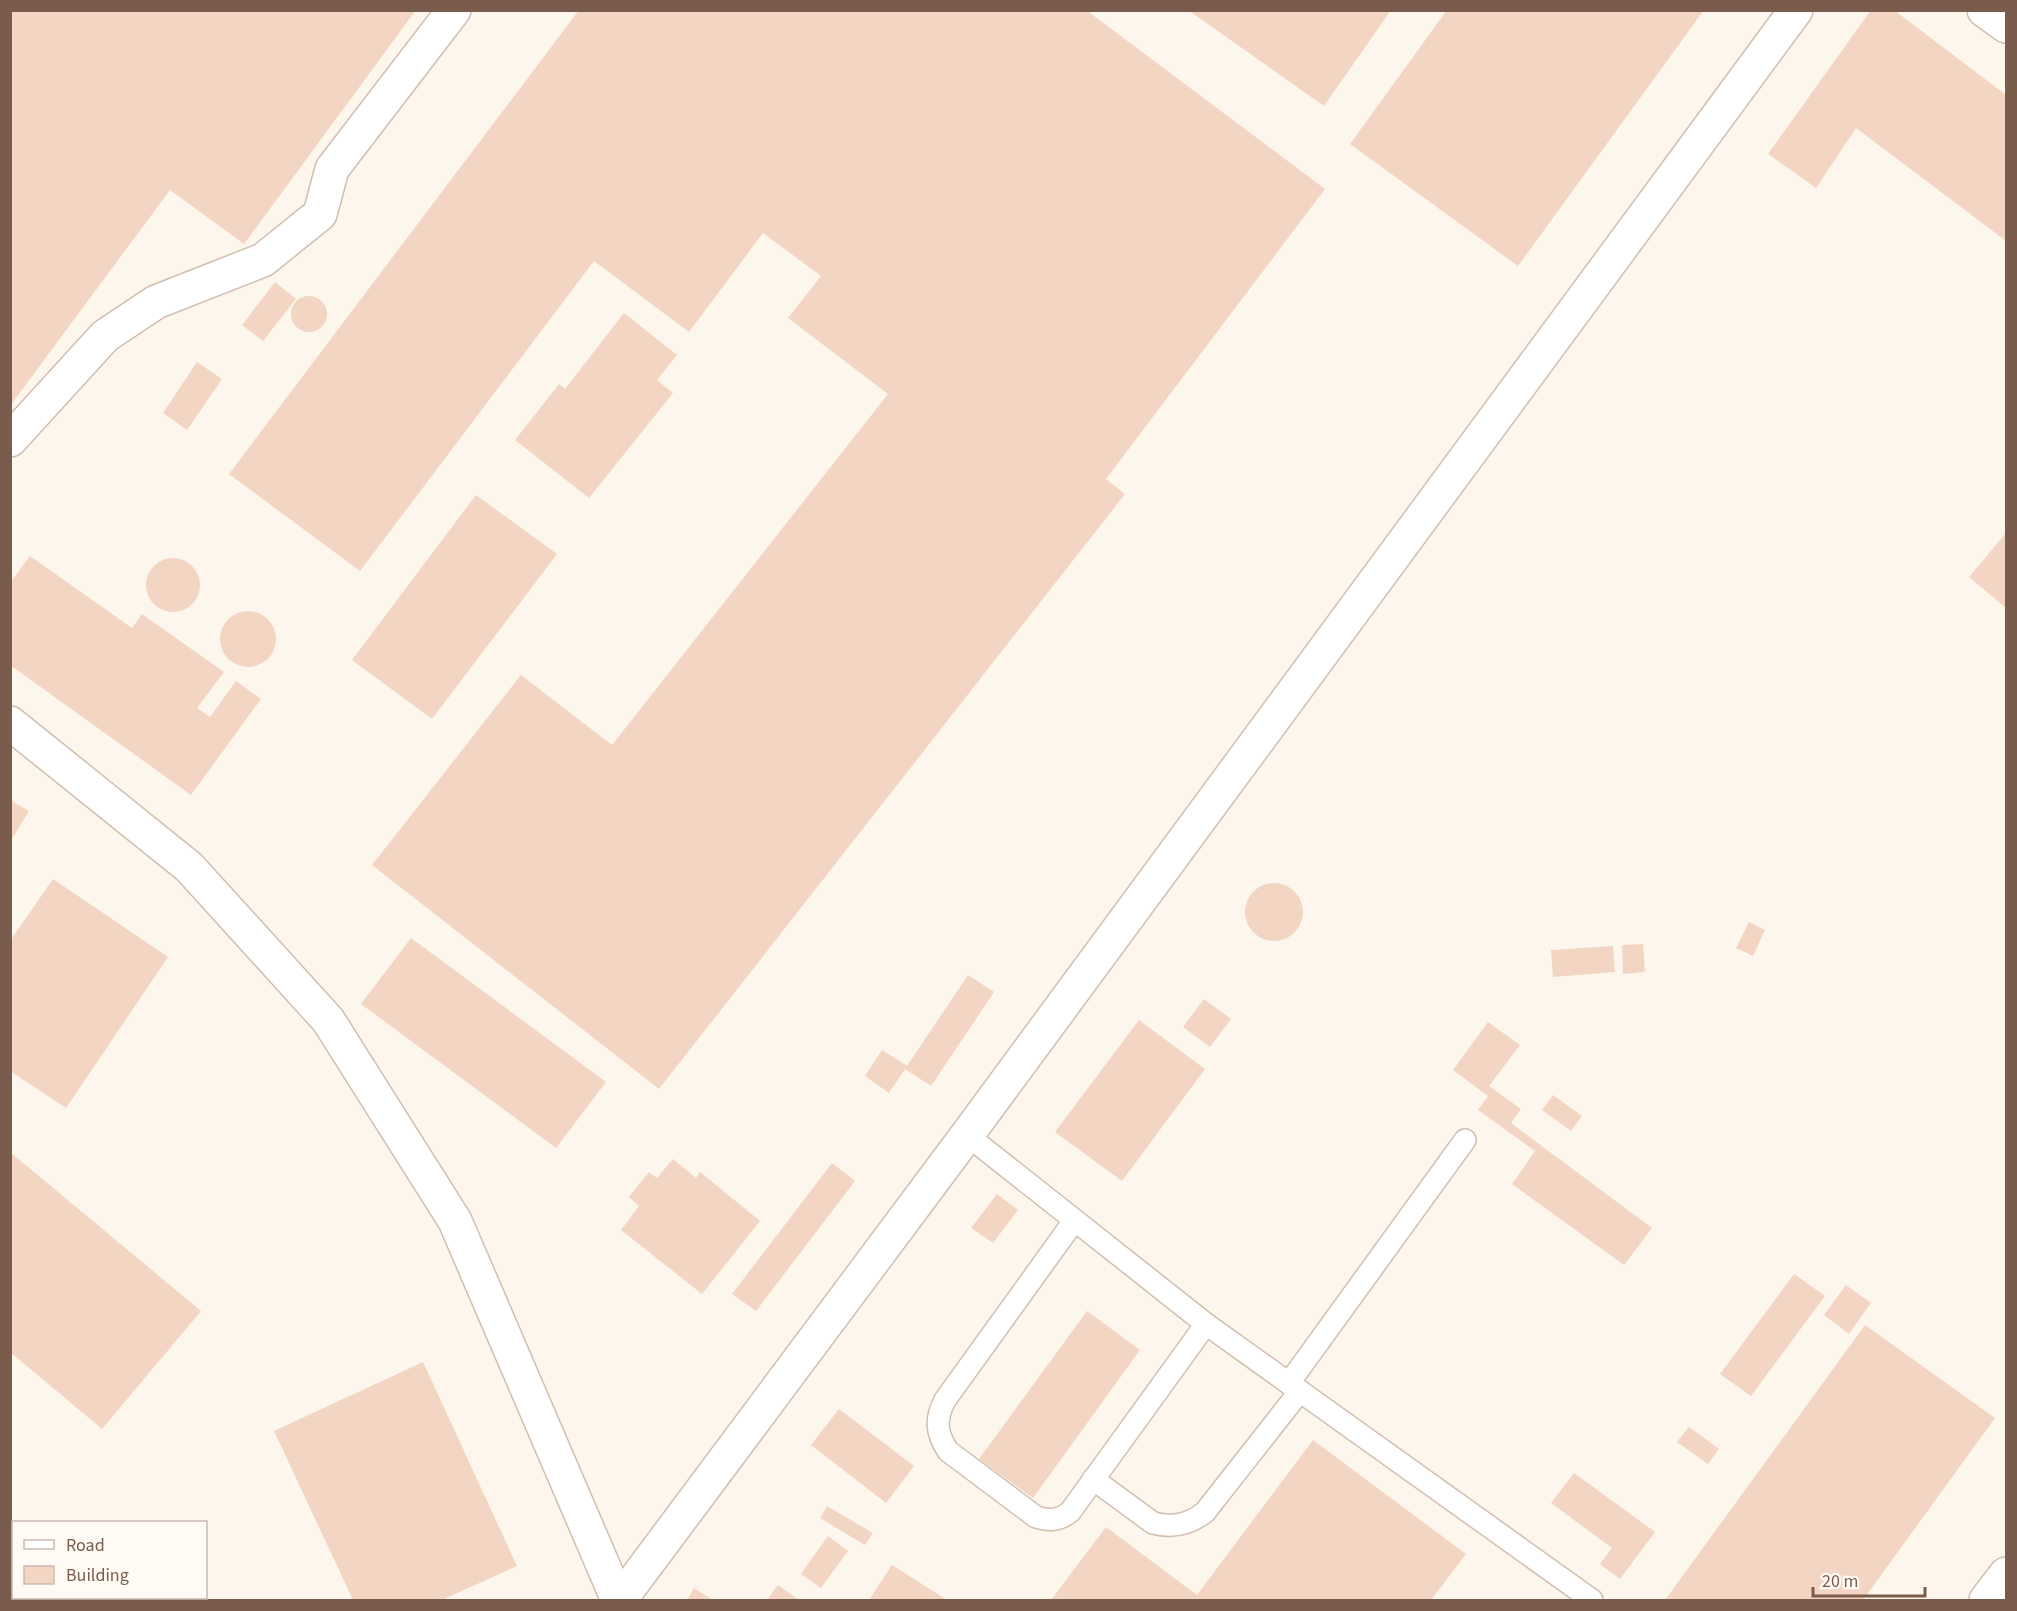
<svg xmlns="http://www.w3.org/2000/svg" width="2017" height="1611" viewBox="0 0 2017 1611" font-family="'Source Sans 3',sans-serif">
<rect width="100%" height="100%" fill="#fdf6ec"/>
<!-- building -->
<g fill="#f3d5c3">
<polygon points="10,10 416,10 244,244 170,190 10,406"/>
<polygon points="579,10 1086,10 1325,189 1106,479 1125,494 659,1089 372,865 521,675 612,745 888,394 788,318 821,276 763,233 689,332 594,261 360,571 229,474"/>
<polygon points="1188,10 1391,10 1324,106"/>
<polygon points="1447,10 1704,10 1518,266 1350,144"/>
<polygon points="1871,10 1894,10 2006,95 2006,241 1856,128 1816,188 1768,154"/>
<polygon points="275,282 296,299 263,341 242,325"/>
<circle cx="309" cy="314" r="18"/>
<polygon points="624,313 677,355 657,380 673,393 589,498 515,440 559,384 565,389"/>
<polygon points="197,362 222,379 187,430 163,413"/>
<polygon points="476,495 557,554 432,719 352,660"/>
<polygon points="2006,533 2006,608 1969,577"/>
<polygon points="30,556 132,628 142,614 224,672 197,708 210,717 236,681 261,699 191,795 10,665 10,583"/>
<circle cx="173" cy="585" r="27"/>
<circle cx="248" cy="639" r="28"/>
<polygon points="10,800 29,811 10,842"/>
<polygon points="53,879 168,957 66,1108 10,1071 10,941"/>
<circle cx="1274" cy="912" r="29"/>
<polygon points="1749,922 1765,930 1753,956 1736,948"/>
<polygon points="411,938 606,1082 556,1148 361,1004"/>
<polygon points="1643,944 1645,972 1623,974 1622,945"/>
<polygon points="1613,946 1615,972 1553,977 1551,950"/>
<polygon points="968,975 994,992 931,1086 905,1069 889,1093 865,1076 882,1050 907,1066"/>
<polygon points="1204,999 1231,1019 1210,1047 1183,1027"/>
<polygon points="1139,1020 1205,1069 1122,1181 1055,1132"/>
<polygon points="1488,1022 1520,1045 1489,1086 1521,1109 1511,1123 1652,1228 1624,1265 1512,1184 1535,1151 1478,1110 1488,1096 1453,1070"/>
<polygon points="1553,1095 1582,1116 1571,1131 1542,1110"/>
<polygon points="10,1152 201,1311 102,1429 10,1352"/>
<polygon points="673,1159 696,1178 700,1172 760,1221 702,1294 621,1230 639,1206 629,1197 649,1172 657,1178"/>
<polygon points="832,1163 855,1181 756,1311 732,1294"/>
<polygon points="997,1194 1018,1210 993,1243 971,1228"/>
<polygon points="1794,1274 1825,1296 1751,1396 1720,1374"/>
<polygon points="1846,1285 1871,1303 1849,1334 1824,1315"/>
<polygon points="1087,1311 1140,1350 1033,1498 979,1459"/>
<polygon points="1865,1325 1995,1418 1863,1600 1665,1600"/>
<polygon points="423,1362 517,1566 442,1600 353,1600 274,1431"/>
<polygon points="839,1409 914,1466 886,1503 811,1445"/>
<polygon points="1689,1427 1719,1449 1708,1464 1677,1442"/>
<polygon points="1313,1440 1466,1554 1431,1600 1051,1600 1106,1527 1197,1595"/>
<polygon points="1574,1473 1655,1532 1620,1579 1600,1564 1612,1548 1551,1503"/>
<polygon points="827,1506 873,1533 865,1545 820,1518"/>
<polygon points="828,1536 848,1551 821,1588 801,1574"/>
<polygon points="892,1565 947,1600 869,1600"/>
<polygon points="778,1585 799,1600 767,1600"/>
<polygon points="694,1588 713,1600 687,1600"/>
</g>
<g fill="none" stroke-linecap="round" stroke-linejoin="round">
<!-- service casing -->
<g stroke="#d1beb0" stroke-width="24">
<g id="service">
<polyline points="967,1135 1206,1324 1592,1600"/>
<path d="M1074,1221L945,1400C935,1419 936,1433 948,1451L1036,1517C1049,1521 1058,1521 1070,1512L1206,1324"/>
<polyline points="1289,1383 1465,1140"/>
<path d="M1093,1479L1153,1523C1173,1528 1189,1525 1205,1512L1300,1391"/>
</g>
</g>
<!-- minor casing -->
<g stroke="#d1beb0" stroke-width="36">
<g id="minor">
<polyline points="1984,10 2006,26"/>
<polyline points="10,440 105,336 156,302 263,260 320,214 332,169 454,10"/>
<polyline points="10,723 189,867 328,1020 455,1221 618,1600"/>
<polyline points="620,1600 967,1135 1796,10"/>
<polyline points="1986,1600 2006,1574"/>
</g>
</g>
<!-- service -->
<use href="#service" stroke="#fff" stroke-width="21"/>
<!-- minor -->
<use href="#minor" stroke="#fff" stroke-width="33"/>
</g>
<!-- border -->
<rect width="2017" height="1611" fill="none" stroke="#7a5c4d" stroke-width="24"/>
<!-- legend -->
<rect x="12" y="1521" width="195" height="78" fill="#fffaf3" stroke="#cabbb1" stroke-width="1.5"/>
<rect x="24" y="1540" width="30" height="9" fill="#ffffff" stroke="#cabbb1" stroke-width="1.5"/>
<text x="66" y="1551" font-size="18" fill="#7a5c4d">Road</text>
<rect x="24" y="1566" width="30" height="18" fill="#f3d5c3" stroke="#cabbb1" stroke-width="1.5"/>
<text x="66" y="1581" font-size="18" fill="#7a5c4d">Building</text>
<!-- scale -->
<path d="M1813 1587v9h112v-9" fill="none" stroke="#7a5c4d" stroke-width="3"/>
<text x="1822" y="1587" font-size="18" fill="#7a5c4d" stroke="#fffaf3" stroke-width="4.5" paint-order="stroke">20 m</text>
</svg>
